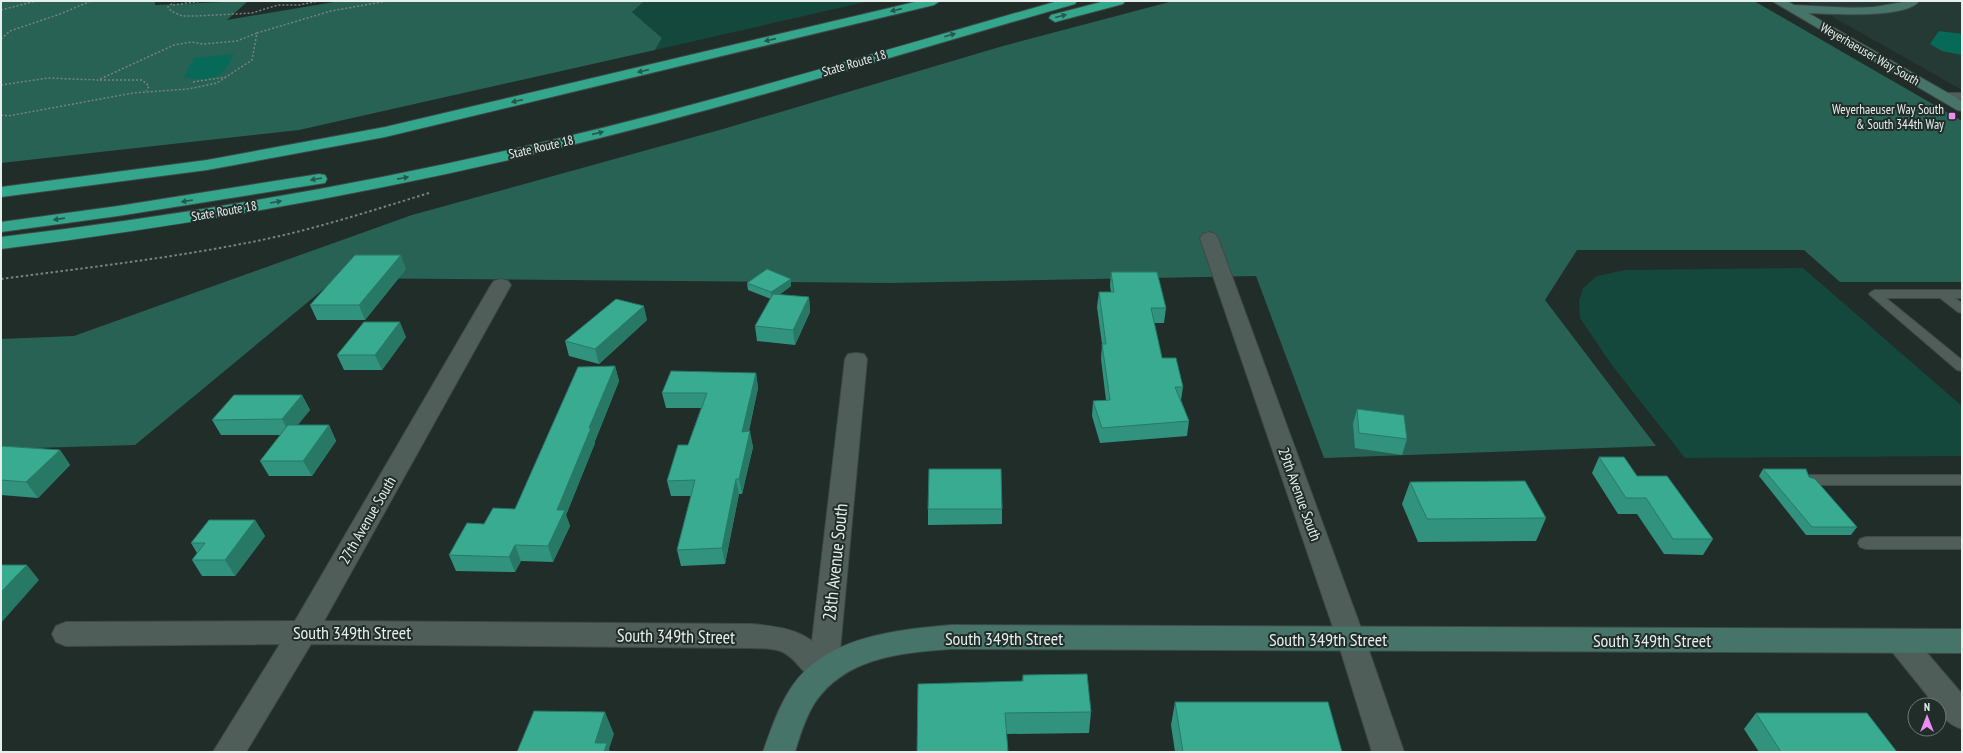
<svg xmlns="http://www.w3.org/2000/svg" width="1963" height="753" viewBox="0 0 1963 753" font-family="'PT Sans Narrow',sans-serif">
<rect width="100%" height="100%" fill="#212d29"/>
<!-- built -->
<polygon fill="#263a35" points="1805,1 1962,1 1962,90"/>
<!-- green -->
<g fill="#14483c">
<polygon points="647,1 870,1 655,50 662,38 632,12 642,3"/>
<polygon points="1803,268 1962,406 1962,456 1685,458 1611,364 1580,318 1579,301 1583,288 1597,276 1625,270"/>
</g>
<!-- forest -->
<g fill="#286254">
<polygon points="1,1 155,1 155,5 248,1 227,20 340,1 647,1 642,3 632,12 662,38 655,50 299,130 1,163"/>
<polygon points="1173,1 1754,1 1962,121 1962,282 1840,282 1804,250 1577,250 1545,300 1656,446 1324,458 1256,276 890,283 337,278 135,445 1,449 1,339 74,336 412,215 723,129 1003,46"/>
</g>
<!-- water -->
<g fill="#076a58">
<polygon points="1939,31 1962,34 1962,55 1942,51 1930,44"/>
<path d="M234,54C231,59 228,67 224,71C215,81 195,80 184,77L194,58Z"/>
</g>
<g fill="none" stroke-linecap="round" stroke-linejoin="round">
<!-- lane casing -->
<g stroke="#3f4947" stroke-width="2">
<g id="lane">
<polygon points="1944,93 1962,93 1962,99 1941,98 1941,94"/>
<polygon points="1875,290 1962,290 1962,298 1955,298 1962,303 1962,313 1958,312 1940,298 1886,298 1962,360 1962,371 1957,370 1871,296 1869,294 1871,292"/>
<polygon points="1810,475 1962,475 1962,485 1810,485 1805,484 1803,480 1805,476"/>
<polygon points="1866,537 1962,537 1962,549 1866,549 1860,547 1858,543 1860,539"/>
</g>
</g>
<!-- street casing -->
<g stroke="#3f4947" stroke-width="2">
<g id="street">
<polygon points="1209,232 1215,234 1218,238 1365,639 1404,752 1372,752 1337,639 1200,238 1203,234"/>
<path d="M501,279L508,281L511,285L324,621L751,624C772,626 795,628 812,641L845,359L848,354L856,353L864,354L867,359L838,672L834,681C807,690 804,663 783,652C774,648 761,648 751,648L311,644L246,752H213L280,644L66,646L56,642L52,634L56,626L66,622L295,621L491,285L494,281Z"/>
<path d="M1900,629L1910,633L1962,694V729C1952,726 1939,717 1939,705H1935L1890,649L1886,641L1890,633Z"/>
</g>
</g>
<!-- secondary casing -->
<g stroke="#3f4947" stroke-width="2">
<g id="secondary">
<path d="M1772,1H1787L1794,5C1820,6 1847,9 1873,7C1889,5 1903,1 1919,1C1907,19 1830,14 1808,13L1962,101V111L1957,110Z"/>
<path d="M951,625L1962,629V653L951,649C901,653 845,657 814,704C805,719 800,735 795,752H763C771,729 779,705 793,685C828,636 896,630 951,625Z"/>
</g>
</g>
<!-- highway casing -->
<g stroke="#3f4947" stroke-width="2">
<g id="highway">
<polygon points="919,1 940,1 934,5 385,137 207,170 1,197 1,187 207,160 385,127"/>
<path d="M1058,1H1077L1075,4C899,54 725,109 547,151C366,194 185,226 1,249V237C185,215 367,184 548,141C719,101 888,49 1058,1Z"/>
<polygon points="1105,1 1125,1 1123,4 1055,22 1049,18 1051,15"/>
<polygon points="319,174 325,175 327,179 325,183 118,216 1,232 1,222 118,206"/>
</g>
</g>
<!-- path-far1 -->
<g stroke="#788380" stroke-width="1.5" stroke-dasharray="2 2" stroke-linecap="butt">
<polyline points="175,1 168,7 171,11 182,16 197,16 252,13 278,5 299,5 319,1"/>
<polyline points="173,5 202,1"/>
<polyline points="1,10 36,1"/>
<polyline points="1,39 10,31 60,14 91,1"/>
<polyline points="100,80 142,80 149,86 146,91"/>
<polyline points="193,82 226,77"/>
<polyline points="1,85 48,78 98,80 174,45 191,42 203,44 237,41 257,33"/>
<polyline points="1,115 8,116 133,93 188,89 217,83 252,60 257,33 331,11 387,1"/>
</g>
<!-- path -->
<path stroke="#788380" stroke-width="2" stroke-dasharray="2.5 2.5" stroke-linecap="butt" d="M1,279C91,267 182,257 271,238C325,226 377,209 429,193"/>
<!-- lane -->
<use href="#lane" fill="#505e59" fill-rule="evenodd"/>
<!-- street -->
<use href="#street" fill="#505e59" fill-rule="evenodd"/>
<!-- secondary -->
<use href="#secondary" fill="#477468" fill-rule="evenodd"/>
<!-- highway -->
<use href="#highway" fill="#33a68c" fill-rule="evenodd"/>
</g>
<!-- wall -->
<g fill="#31937d">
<polygon points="406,269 365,320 317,320 310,305"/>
<polygon points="1111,272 1166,308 1164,323 1154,323 1162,358 1183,387 1181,400 1189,421 1187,436 1100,443 1092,416 1093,401 1106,400 1101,359 1102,344 1097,307 1099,292 1111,292 1110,286"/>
<polygon points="791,279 791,286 779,295 809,297 810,312 795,345 757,341 755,326 771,299 748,290 747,283"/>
<polygon points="647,320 599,364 569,356 565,341"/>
<polygon points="406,337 382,370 344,370 337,355"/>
<polygon points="615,366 619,381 595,441 595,443 566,515 570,526 553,562 521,561 515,572 456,571 449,555 484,524 515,509"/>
<polygon points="756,373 758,388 749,431 753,447 742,494 739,494 725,564 681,566 677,550 691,496 671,496 667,481 688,445 701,408 666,408 662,393"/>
<polygon points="302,395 310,410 297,425 329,425 336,441 312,476 269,476 260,461 281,435 221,435 212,420"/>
<polygon points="1357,409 1407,439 1402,455 1355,448 1353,424"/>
<polygon points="1,446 60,450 70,465 38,498 1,495"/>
<polygon points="1599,457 1637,476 1713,539 1703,555 1664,554 1637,514 1618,514 1592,473"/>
<polygon points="1763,469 1809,477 1857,527 1851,535 1806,535 1759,476"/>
<polygon points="1410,482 1546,518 1536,541 1418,542 1402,504"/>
<polygon points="928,509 1002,509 1002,524 928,525"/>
<polygon points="255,520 265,536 235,576 202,576 192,560 197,553 191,543"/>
<polygon points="1023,675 1091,712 1089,733 1007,734 917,752 1022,681"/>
<polygon points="1175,702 1342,752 1175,752 1171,725"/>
<polygon points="1756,713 1897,752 1759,752 1744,729"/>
</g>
<!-- shaded-wall -->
<g fill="#287866">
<polygon points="401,255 406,269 365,320 359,305"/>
<polygon points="791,279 791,286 772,300 771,292"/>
<polygon points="809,297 810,312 795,345 793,330"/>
<polygon points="644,306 647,320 599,364 595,349"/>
<polygon points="400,322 406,337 382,370 375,355"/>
<polygon points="615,366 619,381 595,441 595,443 566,515 570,526 553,562 548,546 557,510 589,428"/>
<polygon points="756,373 758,388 745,447 742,432"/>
<polygon points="302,395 310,410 290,435 282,419"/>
<polygon points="329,425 336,441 312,476 303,461"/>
<polygon points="750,431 753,447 742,494 739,479"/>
<polygon points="60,450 70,465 38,498 26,482"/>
<polygon points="736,479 739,494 725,564 722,548"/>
<polygon points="255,520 265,536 235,576 225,560"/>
<polygon points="515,545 521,561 515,572 509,557"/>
<polygon points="27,565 39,580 1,623 1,592"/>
<polygon points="605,712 614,734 609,749 610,752 598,752 595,743"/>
</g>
<!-- building -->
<g fill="#39ab91" stroke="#287866">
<polygon points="355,255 401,255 359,305 310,305"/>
<polygon points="767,269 791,279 771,292 747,283"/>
<polygon points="1111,272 1157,272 1166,308 1151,308 1162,358 1176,358 1183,387 1175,387 1189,421 1102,428 1093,401 1110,400 1102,344 1106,344 1099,292 1114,292"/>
<polygon points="773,294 809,297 793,330 755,326"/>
<polygon points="616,299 644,306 595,349 565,341"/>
<polygon points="364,322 400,322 375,355 337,355"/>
<polygon points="615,366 589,428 591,428 557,510 565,510 548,546 515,545 509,557 449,555 467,523 484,524 493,508 515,509 578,367"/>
<polygon points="671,371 756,373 742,432 750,431 739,479 736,479 722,548 677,550 695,480 667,481 678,445 688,445 707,393 662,393"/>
<polygon points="234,395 302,395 282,419 212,420"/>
<polygon points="1357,409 1404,415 1407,439 1359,433"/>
<polygon points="288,425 329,425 303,461 260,461"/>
<polygon points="1,446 60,450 26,482 1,480"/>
<polygon points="1599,457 1624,457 1637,476 1667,476 1713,539 1673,539 1646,498 1626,498"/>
<polygon points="929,469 1001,469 1002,509 928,509"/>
<polygon points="1763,469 1806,469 1809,477 1815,479 1857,527 1812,527"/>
<polygon points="1525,481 1546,518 1427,519 1410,482"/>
<polygon points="209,520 255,520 225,560 192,560 205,543 191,543"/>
<polygon points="1,565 27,565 1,592"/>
<polygon points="1087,674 1091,712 1005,713 1008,752 917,752 918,684 1023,681 1023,675"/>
<polygon points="1175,702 1328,702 1342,752 1183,752"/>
<polygon points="534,711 605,712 595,743 607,743 604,752 517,752"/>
<polygon points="1756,713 1867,713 1897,752 1781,752"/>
</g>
<!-- one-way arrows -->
<defs><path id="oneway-solid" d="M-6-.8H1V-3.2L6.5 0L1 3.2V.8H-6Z"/></defs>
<g fill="#27574c">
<use href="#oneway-solid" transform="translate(896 10) rotate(167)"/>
<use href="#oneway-solid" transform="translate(1061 16) rotate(-15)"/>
<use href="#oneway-solid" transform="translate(950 35) rotate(-16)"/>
<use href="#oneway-solid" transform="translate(770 40) rotate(167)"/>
<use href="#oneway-solid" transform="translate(643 71) rotate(167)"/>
<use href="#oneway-solid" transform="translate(517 101) rotate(167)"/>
<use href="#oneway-solid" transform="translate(598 133) rotate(-13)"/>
<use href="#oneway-solid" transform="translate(403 178) rotate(-11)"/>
<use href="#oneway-solid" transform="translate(316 179) rotate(170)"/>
<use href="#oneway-solid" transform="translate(187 201) rotate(171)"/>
<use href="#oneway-solid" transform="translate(276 202) rotate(-10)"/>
<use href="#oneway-solid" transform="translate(59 219) rotate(172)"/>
</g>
<!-- markers -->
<rect fill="#ef8bf6" stroke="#212d29" stroke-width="1.5" x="1948" y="112" width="8" height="8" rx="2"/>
<g text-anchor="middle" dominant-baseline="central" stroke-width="4" stroke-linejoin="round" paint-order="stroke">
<!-- far-street labels -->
<g font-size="13" fill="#e7efed" stroke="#212d29">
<text transform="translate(1870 54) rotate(30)">Weyerhaeuser Way South</text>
<text transform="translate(854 63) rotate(-16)">State Route 18</text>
<text transform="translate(541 147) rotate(-13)">State Route 18</text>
<text transform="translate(224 211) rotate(-10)">State Route 18</text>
</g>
<!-- far-poi labels -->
<g font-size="13" fill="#e7efed" stroke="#212d29" text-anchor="end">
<text x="1944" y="109">Weyerhaeuser Way South<tspan x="1944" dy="15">&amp; South 344th Way</tspan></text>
</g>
<!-- street labels -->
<g font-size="15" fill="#e7efed" stroke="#212d29">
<text transform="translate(1300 494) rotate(70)">29th Avenue South</text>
<text transform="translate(367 520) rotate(-60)">27th Avenue South</text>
</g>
<!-- near-street labels -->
<g font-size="18" fill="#e7efed" stroke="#212d29">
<text transform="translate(835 562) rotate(-84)">28th Avenue South</text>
<text x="352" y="632">South 349th Street</text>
<text transform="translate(676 636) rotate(1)">South 349th Street</text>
<text x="1004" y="638">South 349th Street</text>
<text x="1328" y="639">South 349th Street</text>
<text x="1652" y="640">South 349th Street</text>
</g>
</g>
<!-- border -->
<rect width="1963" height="753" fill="none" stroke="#e7efed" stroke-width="4"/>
<!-- north arrow -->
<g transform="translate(1927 717)"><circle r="19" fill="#212d29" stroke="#707b77"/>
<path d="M0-3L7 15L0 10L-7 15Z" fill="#ef8bf6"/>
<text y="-6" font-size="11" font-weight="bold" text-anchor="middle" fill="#e7efed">N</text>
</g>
</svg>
